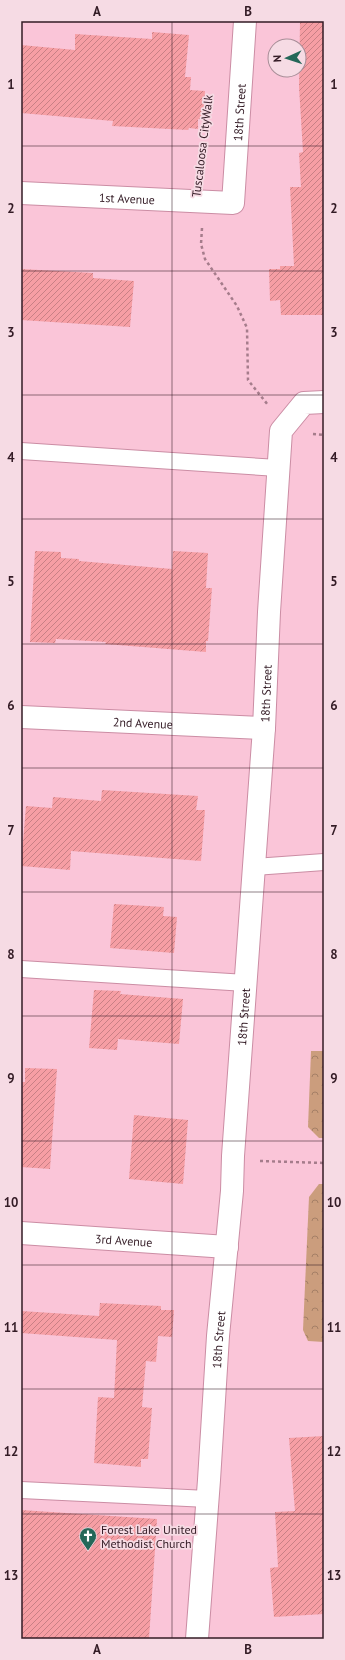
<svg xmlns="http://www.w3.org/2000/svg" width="345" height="1660" viewBox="0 0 345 1660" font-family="'PT Sans',sans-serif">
<defs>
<pattern id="park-crowns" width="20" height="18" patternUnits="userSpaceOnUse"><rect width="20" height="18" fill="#cb9d7d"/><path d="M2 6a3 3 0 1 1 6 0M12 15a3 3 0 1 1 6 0" fill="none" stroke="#a57f66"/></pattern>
<pattern id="building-hatch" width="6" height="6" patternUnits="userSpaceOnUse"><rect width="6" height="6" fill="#f69ea4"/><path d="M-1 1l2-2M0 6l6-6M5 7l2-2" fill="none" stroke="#c88085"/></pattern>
</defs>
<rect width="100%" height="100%" fill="#fac5d8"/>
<!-- park -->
<g fill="url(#park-crowns)">
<polygon points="311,1051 324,1051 324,1138 319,1138 308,1127"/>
<polygon points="319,1184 324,1184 324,1342 308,1341 303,1330 309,1197"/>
</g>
<!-- building -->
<g fill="url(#building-hatch)">
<polygon points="300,21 324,21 324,315 281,315 280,300 270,301 269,269 280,269 280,266 294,266 290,187 301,187 299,153 303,152 299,87"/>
<polygon points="152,32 189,35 185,77 191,77 190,90 205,91 203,120 198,119 198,129 189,128 188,130 112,126 113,121 21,113 21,45 75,50 75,34 152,39"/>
<polygon points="21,269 93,273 93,278 134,281 130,327 21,320"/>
<polygon points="35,551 61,552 61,558 79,559 79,561 172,569 173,551 208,553 206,588 212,588 208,641 206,641 206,652 105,644 106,642 56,639 55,643 30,642"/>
<polygon points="102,790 198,796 196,810 205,810 201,861 71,851 70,870 21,866 26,806 52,808 53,797 101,801"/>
<polygon points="114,904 164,907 163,916 177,917 174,953 110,948"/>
<polygon points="94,990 121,991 120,994 183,999 179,1044 118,1039 117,1050 89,1048"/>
<polygon points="25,1068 57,1069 50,1169 21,1167 21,1082 25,1082"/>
<polygon points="134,1115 188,1120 183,1184 129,1179"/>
<polygon points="100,1303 161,1306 161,1310 174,1310 172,1337 158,1336 156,1362 146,1361 142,1407 152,1408 148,1459 141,1459 141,1467 94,1463 98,1397 114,1398 117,1340 21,1333 21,1311 99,1316"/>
<polygon points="324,1436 324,1614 274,1617 270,1568 278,1567 275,1512 295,1511 289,1438"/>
<polygon points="21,1510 157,1519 149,1639 21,1639"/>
</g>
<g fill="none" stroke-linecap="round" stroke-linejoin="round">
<!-- lane casing -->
<g stroke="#cb8da4" stroke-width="18">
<g id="lane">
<polyline points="21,451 278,468"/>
<polyline points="254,867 324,862"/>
<polyline points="21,969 246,983"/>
<polyline points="21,1490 208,1499"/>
</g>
</g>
<!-- street casing -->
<g stroke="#cb8da4" stroke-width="24">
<g id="street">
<path id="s1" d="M21,193L233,203L245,21"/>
<path id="s2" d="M21,717L264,728"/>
<path id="s3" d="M21,1233L227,1247"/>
<path id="s4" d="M197,1639L209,1480L218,1336L232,1191L233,1156L264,728L269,612L281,431L304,403L324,402"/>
</g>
</g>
<!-- path -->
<g stroke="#a57c8b" stroke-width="2.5" stroke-dasharray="3 3" stroke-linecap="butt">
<polyline points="202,228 201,244 205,259 237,306 247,328 248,380 268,405"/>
<polyline points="313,434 324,435"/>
<polyline points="260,1161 324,1163"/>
</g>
<!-- lane -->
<use href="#lane" stroke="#fff" stroke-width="16"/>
<!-- street -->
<use href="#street" stroke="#fff" stroke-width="22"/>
</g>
<!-- grid -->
<path fill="none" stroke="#331b25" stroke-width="1" stroke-opacity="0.55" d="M172,21V1639M21,146H324M21,271H324M21,395H324M21,519H324M21,644H324M21,768H324M21,892H324M21,1016H324M21,1141H324M21,1265H324M21,1389H324M21,1514H324"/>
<!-- icons -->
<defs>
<g id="church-pin" transform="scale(0.9)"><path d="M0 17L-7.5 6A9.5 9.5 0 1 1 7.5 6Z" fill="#246758" stroke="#f6dbe4"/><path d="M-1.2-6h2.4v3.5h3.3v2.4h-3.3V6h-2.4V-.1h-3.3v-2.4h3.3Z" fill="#fff"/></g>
</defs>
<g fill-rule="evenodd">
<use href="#church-pin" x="88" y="1536"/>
</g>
<g text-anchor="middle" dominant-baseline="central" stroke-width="3.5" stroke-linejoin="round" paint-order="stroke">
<!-- street labels -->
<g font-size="12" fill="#331b25" stroke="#f6dbe4">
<text stroke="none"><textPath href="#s1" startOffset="303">18th Street</textPath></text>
<text transform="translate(202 146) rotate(-83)">Tuscaloosa CityWalk</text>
<text stroke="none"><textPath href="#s1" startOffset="106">1st Avenue</textPath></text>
<text stroke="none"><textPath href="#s4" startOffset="948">18th Street</textPath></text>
<text stroke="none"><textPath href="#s2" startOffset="122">2nd Avenue</textPath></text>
<text stroke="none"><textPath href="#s4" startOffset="624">18th Street</textPath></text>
<text stroke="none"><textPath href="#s3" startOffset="103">3rd Avenue</textPath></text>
<text stroke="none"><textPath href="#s4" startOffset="300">18th Street</textPath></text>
</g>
<!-- poi labels -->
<g font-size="12" fill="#331b25" stroke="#f6dbe4" text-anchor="start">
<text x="101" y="1529">Forest Lake United<tspan x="101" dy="14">Methodist Church</tspan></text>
</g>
</g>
<!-- border -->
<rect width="345" height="1660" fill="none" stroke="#f6dbe4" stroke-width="44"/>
<!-- north arrow -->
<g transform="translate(287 58) rotate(267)"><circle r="19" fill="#f6dbe4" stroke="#a88e98"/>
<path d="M0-3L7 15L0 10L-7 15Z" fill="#246758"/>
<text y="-6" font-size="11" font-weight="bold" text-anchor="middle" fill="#331b25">N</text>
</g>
<rect x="22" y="22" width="301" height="1616" fill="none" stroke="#331b25" stroke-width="1.5"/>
<g font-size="13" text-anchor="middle" font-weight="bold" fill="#331b25">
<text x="97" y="16">A</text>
<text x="248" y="16">B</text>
<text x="11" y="89">1</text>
<text x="334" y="89">1</text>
<text x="11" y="213">2</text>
<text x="334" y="213">2</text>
<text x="11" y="337">3</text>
<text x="334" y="337">3</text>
<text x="11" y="462">4</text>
<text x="334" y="462">4</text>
<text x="11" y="586">5</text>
<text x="334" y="586">5</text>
<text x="11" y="710">6</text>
<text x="334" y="710">6</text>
<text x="11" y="835">7</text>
<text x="334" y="835">7</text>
<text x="11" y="959">8</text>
<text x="334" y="959">8</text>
<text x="11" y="1083">9</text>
<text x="334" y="1083">9</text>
<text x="11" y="1207">10</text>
<text x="334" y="1207">10</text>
<text x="11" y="1332">11</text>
<text x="334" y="1332">11</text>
<text x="11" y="1456">12</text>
<text x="334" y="1456">12</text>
<text x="11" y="1580">13</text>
<text x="334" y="1580">13</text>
<text x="97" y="1654">A</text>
<text x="248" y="1654">B</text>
</g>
</svg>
